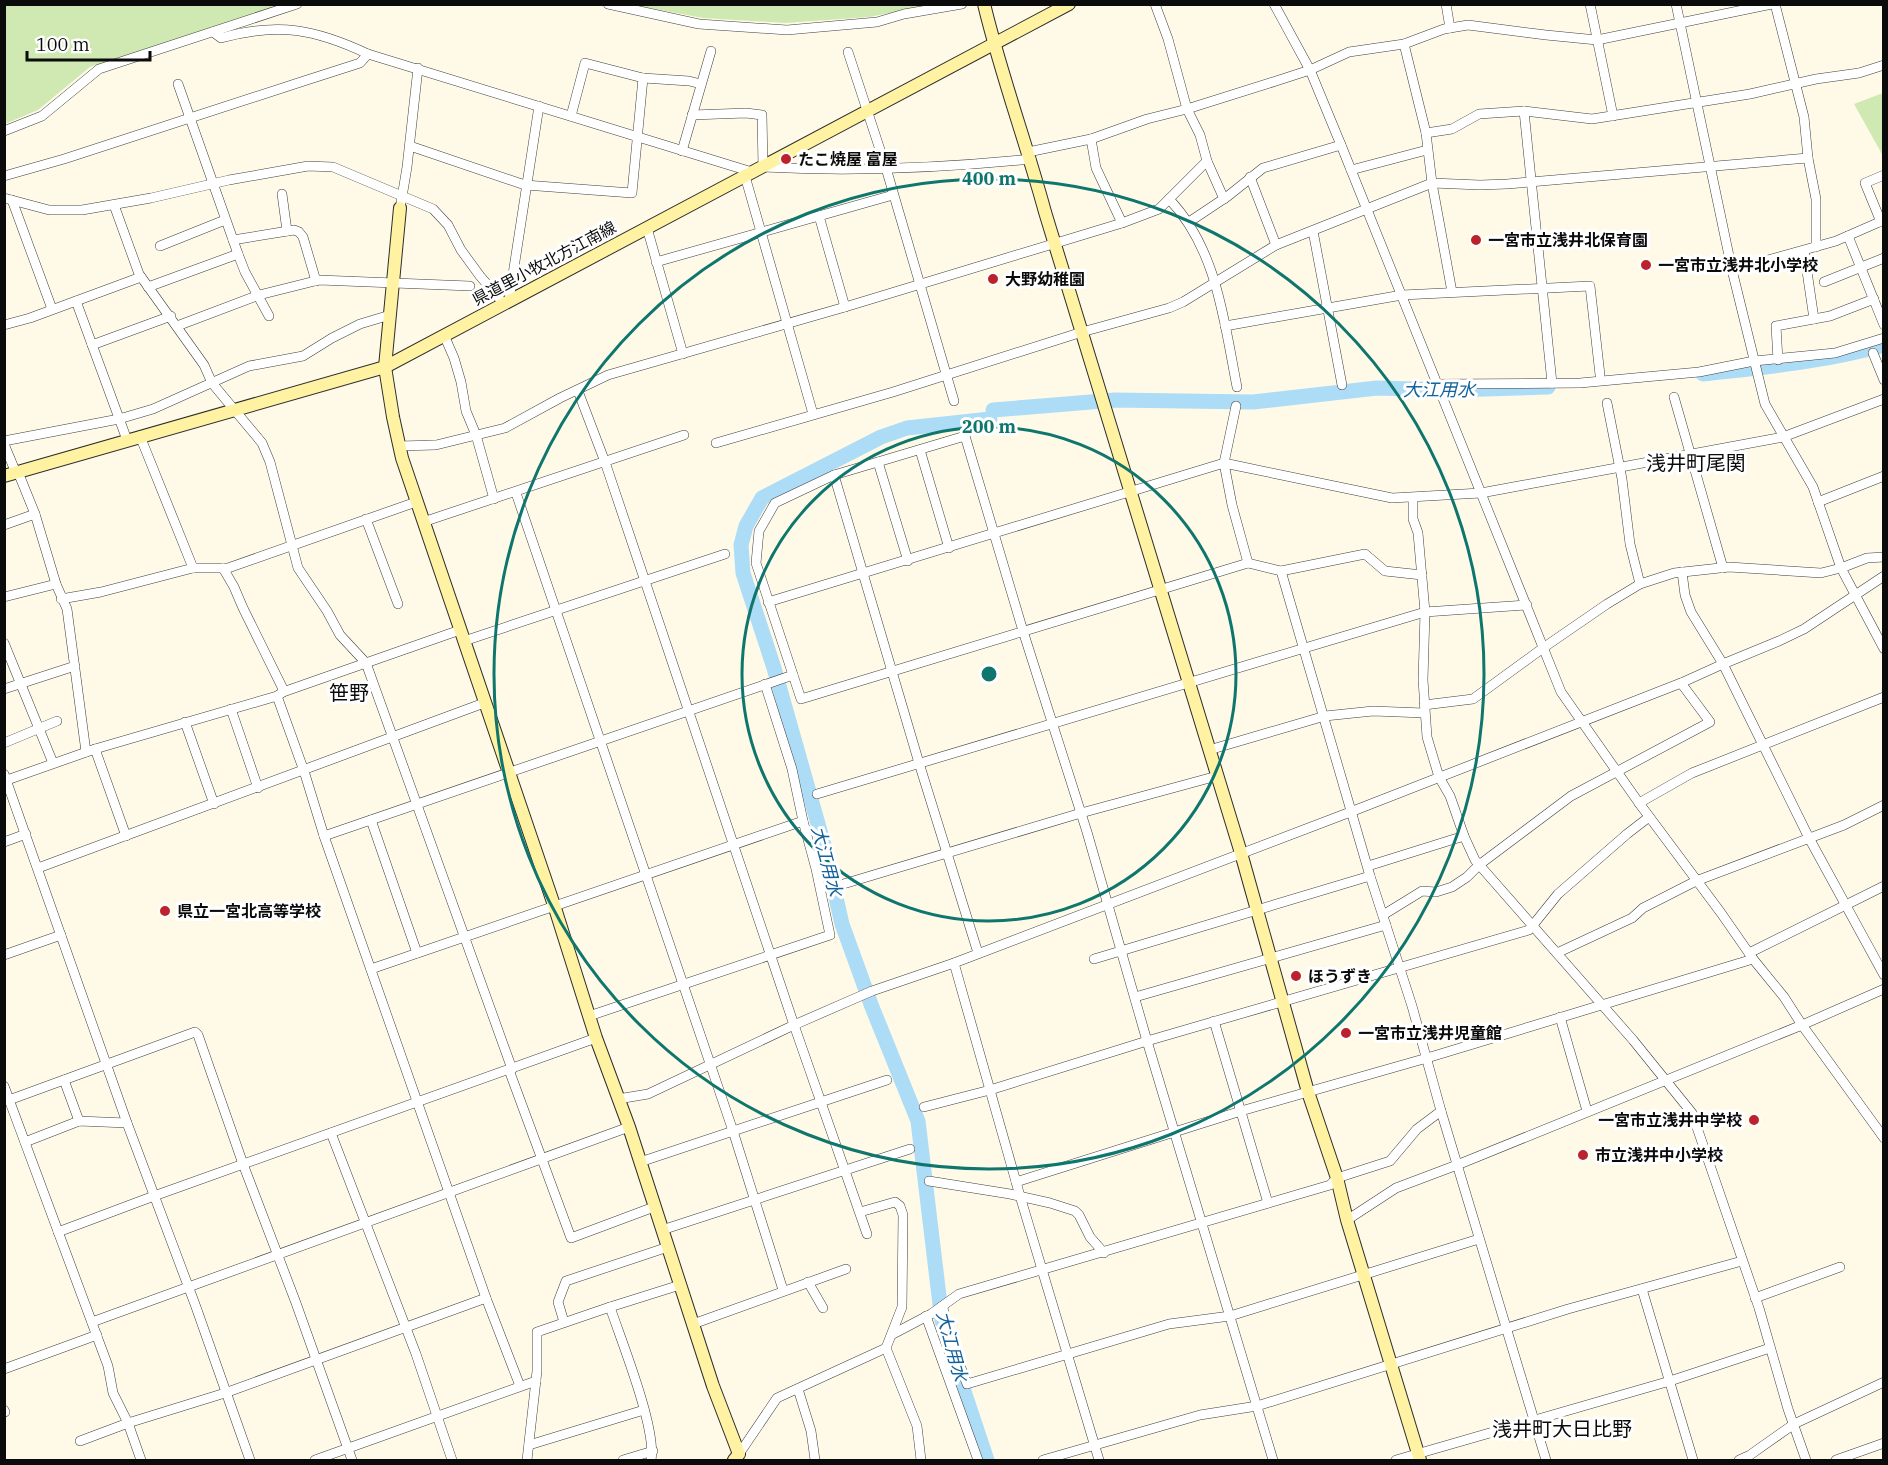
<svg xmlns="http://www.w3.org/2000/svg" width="1888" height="1465" viewBox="0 0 1888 1465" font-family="'IBM Plex Serif','Noto Sans JP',serif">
<rect width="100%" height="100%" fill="#fffae8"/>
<!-- grass -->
<g fill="#d0e9b3">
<polygon points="5,5 282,5 90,67 38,110 5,124"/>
<polygon points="633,5 932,5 869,17 786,23 703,18"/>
<polygon points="1883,93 1884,93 1883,156 1854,104"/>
</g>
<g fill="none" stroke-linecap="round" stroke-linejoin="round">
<!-- river -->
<g stroke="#addcf7" stroke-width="15">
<path d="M1703,374C1764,367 1824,362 1884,345"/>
<polyline points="993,410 1115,400 1253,402 1377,388 1454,390 1548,387"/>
<polyline points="942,1321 918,1121 872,1007 842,924 824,845 774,668 743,573 741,545 746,526 762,498 881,437 907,428 990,419"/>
<polyline points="952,1355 987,1460"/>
</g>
<!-- street casing -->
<g stroke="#3e3e3e" stroke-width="10">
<g id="street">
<polyline points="608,4 699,24 787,30 877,22 904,14 962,4"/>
<polyline points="1274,4 1310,70 1341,145 1561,692 1639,803 1721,913 1753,959 1784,997 1802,1025 1884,1138"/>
<polyline points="1446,4 1450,28"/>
<polyline points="1590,4 1613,116"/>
<polyline points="1676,4 1732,270 1765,404 1813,487 1841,568 1884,649"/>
<polyline points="1775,4 1804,117 1808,158 1816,199 1816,247"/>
<path d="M213,32L221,38C278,22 315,29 368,54L752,172"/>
<polyline points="1404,44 1426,133 1432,183 1452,292"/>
<polyline points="848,52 886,168 954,401"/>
<polyline points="178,84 238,254 245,272 269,316"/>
<polyline points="1524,111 1552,383"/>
<path d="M692,115L746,113L762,115L763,167C852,172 942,168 1031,159"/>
<polyline points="571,116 585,63 643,78 689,81 701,84"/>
<polyline points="4,131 42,116 99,69 297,4"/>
<polyline points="1426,133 1452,129 1479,114 1524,111 1592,119 1750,94 1816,79 1859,73 1884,65"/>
<polyline points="1091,139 1096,168 1122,223"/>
<polyline points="410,146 525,185 632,193 643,78"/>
<polyline points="682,151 711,51"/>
<polyline points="1028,152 1091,139 1147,119 1187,109 1276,81 1310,70 1349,52 1404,44 1444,29 1468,25 1546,35 1597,40 1772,4"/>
<polyline points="1207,161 1224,199"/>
<polyline points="1351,170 1427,150"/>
<polyline points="4,176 64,159 307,80 360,63 368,54"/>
<polyline points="745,176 813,414"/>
<polyline points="1250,177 1276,245"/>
<polyline points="282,194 287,231"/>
<polyline points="4,198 49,210 82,210 151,198 229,180 308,166 333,167 433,209 448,225 461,250 480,276 504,304"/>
<path d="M1169,199C1217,249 1224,321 1237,387"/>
<polyline points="12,200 52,309"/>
<polyline points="401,203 407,167 418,68"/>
<polyline points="114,205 139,274 204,365 212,383 262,443 270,462 298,568 327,611 340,635 366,663 512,1069"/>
<polyline points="819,216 845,307"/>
<polyline points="1189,222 1228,196 1263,168 1341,145"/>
<polyline points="1881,222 1865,183 1884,175"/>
<polyline points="647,228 683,354"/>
<polyline points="1313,231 1342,385"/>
<polyline points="1848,236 1884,325"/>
<polyline points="233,240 294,230 299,232 303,237 316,281"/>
<polyline points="160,246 225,220"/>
<polyline points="1804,251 1814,319"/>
<polyline points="656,262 893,195"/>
<polyline points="1732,270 1836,241 1884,220"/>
<polyline points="1824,282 1884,258"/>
<polyline points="148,287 238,254"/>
<polyline points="509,300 539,106"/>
<polyline points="76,301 127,440"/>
<polyline points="4,325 30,318 141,277"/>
<polyline points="177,326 259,295 319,280 470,286"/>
<polyline points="1225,326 1402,295 1590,286 1600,375"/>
<polyline points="444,335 454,358 461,382 466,411 476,435 494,499"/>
<polyline points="92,345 171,316"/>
<polyline points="1873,353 1884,380"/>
<polyline points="1778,360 1776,326 1830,316 1874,299"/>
<polyline points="1438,384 1580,383 1699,372 1754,361 1835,353 1884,338"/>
<polyline points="578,391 605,462 794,1025 867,1234"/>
<polyline points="1674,397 1723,568"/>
<polyline points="1607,403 1622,479 1630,544 1640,584"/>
<polyline points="1236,406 1224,463 1232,505 1248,563"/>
<polyline points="140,436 193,568"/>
<polyline points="4,441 119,419 153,409 249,366 303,356 332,338 360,324 390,315"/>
<polyline points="716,443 893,392 1082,332 1169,308 1183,302 1276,245 1432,183 1480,185 1507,184 1808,158"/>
<polyline points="4,444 16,473"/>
<polyline points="399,446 436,445 505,428 560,398 608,375 845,307 1122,223 1159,209 1207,161 1200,135 1187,109 1168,39 1155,4"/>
<polyline points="920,450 949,548"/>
<polyline points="878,462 908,561"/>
<polyline points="18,472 35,514 56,584 67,609 86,752"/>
<polyline points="834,475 919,763 978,953"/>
<polyline points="516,493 733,1131 783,1290"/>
<polyline points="1413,498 1413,519 1418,533 1425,612 1423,680 1427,737 1439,777 1450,796 1464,836 1475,860 1633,1040 1692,1113 1759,1308 1788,1409 1806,1460"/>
<polyline points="1818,502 1884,476"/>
<polyline points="366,519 398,604"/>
<polyline points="423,522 684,435"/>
<polyline points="4,525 35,514"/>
<polyline points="1281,571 1370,876 1412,1006 1441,1111 1546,1460"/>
<polyline points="1682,572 1685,595 1691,612 1723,664 1809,838 1884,975"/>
<polyline points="4,597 56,584"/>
<polyline points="61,599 101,592 193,568 228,568 416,502"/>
<polyline points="768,602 1224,463 1392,498 1481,493 1783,437 1884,399"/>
<polyline points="464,641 725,554"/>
<polyline points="4,643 53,763"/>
<polyline points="4,689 75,666"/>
<polyline points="283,692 460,630"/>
<polyline points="277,696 304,771 324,836 486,1298 520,1386"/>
<polyline points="1424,705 1473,699 1543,648 1607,604 1640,584 1674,573 1729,567 1821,573 1841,568 1867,558 1884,557"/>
<polyline points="231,709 258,788"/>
<polyline points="185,722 214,804"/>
<polyline points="4,743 57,721"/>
<polyline points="95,749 126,836"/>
<polyline points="1209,750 1325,716 1373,711 1424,713"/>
<polyline points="4,774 127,1123 196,1307 250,1460"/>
<polyline points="7,780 95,749 277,696 283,692 282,687 243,608 234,587 223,568"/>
<polyline points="817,794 1425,612 1527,605"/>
<polyline points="1639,803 1692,773 1884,697"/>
<polyline points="371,820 417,953"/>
<polyline points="324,836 793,675"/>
<polyline points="4,842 26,834"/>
<polyline points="1368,866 1464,836"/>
<polyline points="38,868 484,703"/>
<polyline points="840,885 1081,813 1217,776"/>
<polyline points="1383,915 1422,891 1436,892 1452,887 1467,877 1479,865 1571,796 1710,722 1681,683"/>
<polyline points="1557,953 1632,918 1643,908 1696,881 1844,825 1884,805"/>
<polyline points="1749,953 1884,886"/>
<polyline points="4,955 61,935"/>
<polyline points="1094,959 1370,876"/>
<polyline points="954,963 1020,1196 1099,1460"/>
<polyline points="371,969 803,821"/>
<polyline points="1135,997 1386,925"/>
<polyline points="589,1016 830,935 816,869 803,821 792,769 765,684"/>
<polyline points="1560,1017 1587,1111"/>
<polyline points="1214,1021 1268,1203"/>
<polyline points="509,1070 571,1238 654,1207"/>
<polyline points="64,1080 79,1121"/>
<polyline points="4,1086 108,1366 113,1393 128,1423 225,1393 486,1298"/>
<polyline points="618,1099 648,1094 794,1025 872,991 954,963 1353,811 1681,683 1723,664 1779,641 1804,629 1884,576"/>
<polyline points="9,1100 195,1032 198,1035 243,1164 296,1303 352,1460"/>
<polyline points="924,1107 990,1090 1147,1041 1529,930 1558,894 1627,834 1649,817"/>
<polyline points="331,1133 416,1354 452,1460"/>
<polyline points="25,1142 79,1121 127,1123"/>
<polyline points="640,1162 887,1080"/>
<polyline points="929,1181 1010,1194 1050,1203 1075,1211 1079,1215 1090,1237 1104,1253"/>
<polyline points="1016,1182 1241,1111 1427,1058 1753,959"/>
<polyline points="860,1212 895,1202 900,1206 903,1215 902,1307 886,1348 917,1426 921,1460"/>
<polyline points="1347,1220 1396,1188 1457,1165 1802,1025 1884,989"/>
<polyline points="662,1230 910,1149"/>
<polyline points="58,1232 154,1196 596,1038"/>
<polyline points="808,1282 823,1308"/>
<polyline points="1642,1289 1693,1460"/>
<polyline points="1755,1298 1840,1267"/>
<polyline points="943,1306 945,1325 967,1384 1169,1324 1230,1316 1479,1239"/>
<polyline points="926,1316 978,1460"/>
<polyline points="92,1322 629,1127"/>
<polyline points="564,1322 558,1302 566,1281 668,1247"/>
<polyline points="693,1324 846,1269"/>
<polyline points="893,1334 931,1314 959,1294 1330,1185 1337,1178 1390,1161 1417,1129 1441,1111"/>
<polyline points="4,1369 97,1335"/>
<polyline points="798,1389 811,1431 815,1460"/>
<polyline points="4,1410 5,1412"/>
<polyline points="80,1441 128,1423 141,1460"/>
<polyline points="529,1445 644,1410"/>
<polyline points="739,1454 777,1398 886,1348"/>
<polyline points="315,1460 536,1381"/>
<polyline points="527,1460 537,1371 537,1332 610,1307"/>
<polyline points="623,1460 653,1451"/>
<path d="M651,1460C657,1429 621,1340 610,1307L680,1285"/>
<polyline points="1043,1460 1200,1415 1257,1406 1568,1309 1742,1261"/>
<polyline points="1273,1460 1147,1041 1087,832 1023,631 965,436 834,475 775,503 759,531 756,563 801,699 1248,563 1281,571 1365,554 1385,571 1422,575"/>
<polyline points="1396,1460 1670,1381 1770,1348"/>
<polyline points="1739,1460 1750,1455 1794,1424 1884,1382"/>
<polyline points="1836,1460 1884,1443"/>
</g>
</g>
<!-- secondary casing -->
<g stroke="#2d2d2d" stroke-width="14">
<g id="secondary">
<path d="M984,4C1001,75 1026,142 1045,212L1241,853L1308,1092L1337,1178L1347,1220L1420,1460"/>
<polyline points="400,208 385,367 393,417 402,458 554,905 596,1038 629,1127 713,1386 739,1454 734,1460"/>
<polyline points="4,476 385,367 1069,4"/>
</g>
</g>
<!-- street -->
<use href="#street" stroke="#fff" stroke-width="9"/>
<!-- secondary -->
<use href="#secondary" stroke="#fff3a3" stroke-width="12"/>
</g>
<!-- distance rings -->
<g fill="none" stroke="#0f766e" stroke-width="3">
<circle cx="989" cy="674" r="247"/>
<circle cx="989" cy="674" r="495"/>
</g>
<!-- markers -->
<g fill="#bb222c" stroke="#fff" stroke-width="2">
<circle cx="786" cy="159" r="6"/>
<circle cx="1476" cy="240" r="6"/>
<circle cx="1646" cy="265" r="6"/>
<circle cx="993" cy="279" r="6"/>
<circle cx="165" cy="911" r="6"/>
<circle cx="1296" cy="976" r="6"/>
<circle cx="1346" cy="1033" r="6"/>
<circle cx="1754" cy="1120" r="6"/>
<circle cx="1583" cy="1155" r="6"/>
</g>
<g text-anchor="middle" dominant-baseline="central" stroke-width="6" stroke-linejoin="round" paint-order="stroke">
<!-- poi labels -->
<g font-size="16" font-weight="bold" fill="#0b0b0b" stroke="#fff" text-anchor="start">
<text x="798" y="159">たこ焼屋 富屋</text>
<text x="1488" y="240">一宮市立浅井北保育園</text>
<text x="1658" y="265">一宮市立浅井北小学校</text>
<text x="1005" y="279">大野幼稚園</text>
<text x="177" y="911">県立一宮北高等学校</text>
<text x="1308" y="976">ほうずき</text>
<text x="1358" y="1033">一宮市立浅井児童館</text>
<text x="1742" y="1120" text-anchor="end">一宮市立浅井中学校</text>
<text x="1595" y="1155">市立浅井中小学校</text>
</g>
<!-- street labels -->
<g font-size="16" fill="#0b0b0b" stroke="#fff">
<text transform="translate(544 263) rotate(-28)">県道里小牧北方江南線</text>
</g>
<!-- water labels -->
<g font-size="18" font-style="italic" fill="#14639d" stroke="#fff">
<text x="1439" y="389">大江用水</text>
<text transform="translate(827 861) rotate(75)">大江用水</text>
<text transform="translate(952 1346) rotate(75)">大江用水</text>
</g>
<!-- quarter labels -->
<g font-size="20" fill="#0b0b0b" stroke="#fff">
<text x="1696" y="462">浅井町尾関</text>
<text x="349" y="692">笹野</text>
<text x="1562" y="1428">浅井町大日比野</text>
</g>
</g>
<circle cx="989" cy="674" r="9" fill="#0f766e" stroke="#fff" stroke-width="3"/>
<g font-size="18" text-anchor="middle" font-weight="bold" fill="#0f766e" stroke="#fff" stroke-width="6" stroke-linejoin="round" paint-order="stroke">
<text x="989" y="185">400 m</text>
<text x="989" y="433">200 m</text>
</g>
<!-- border -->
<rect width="1888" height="1465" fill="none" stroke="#0b0b0b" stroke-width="12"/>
<!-- scale -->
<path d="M27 51v9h123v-9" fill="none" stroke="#0b0b0b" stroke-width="3"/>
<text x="36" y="51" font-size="18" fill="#0b0b0b" stroke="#ffffff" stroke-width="4.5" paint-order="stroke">100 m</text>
</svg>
